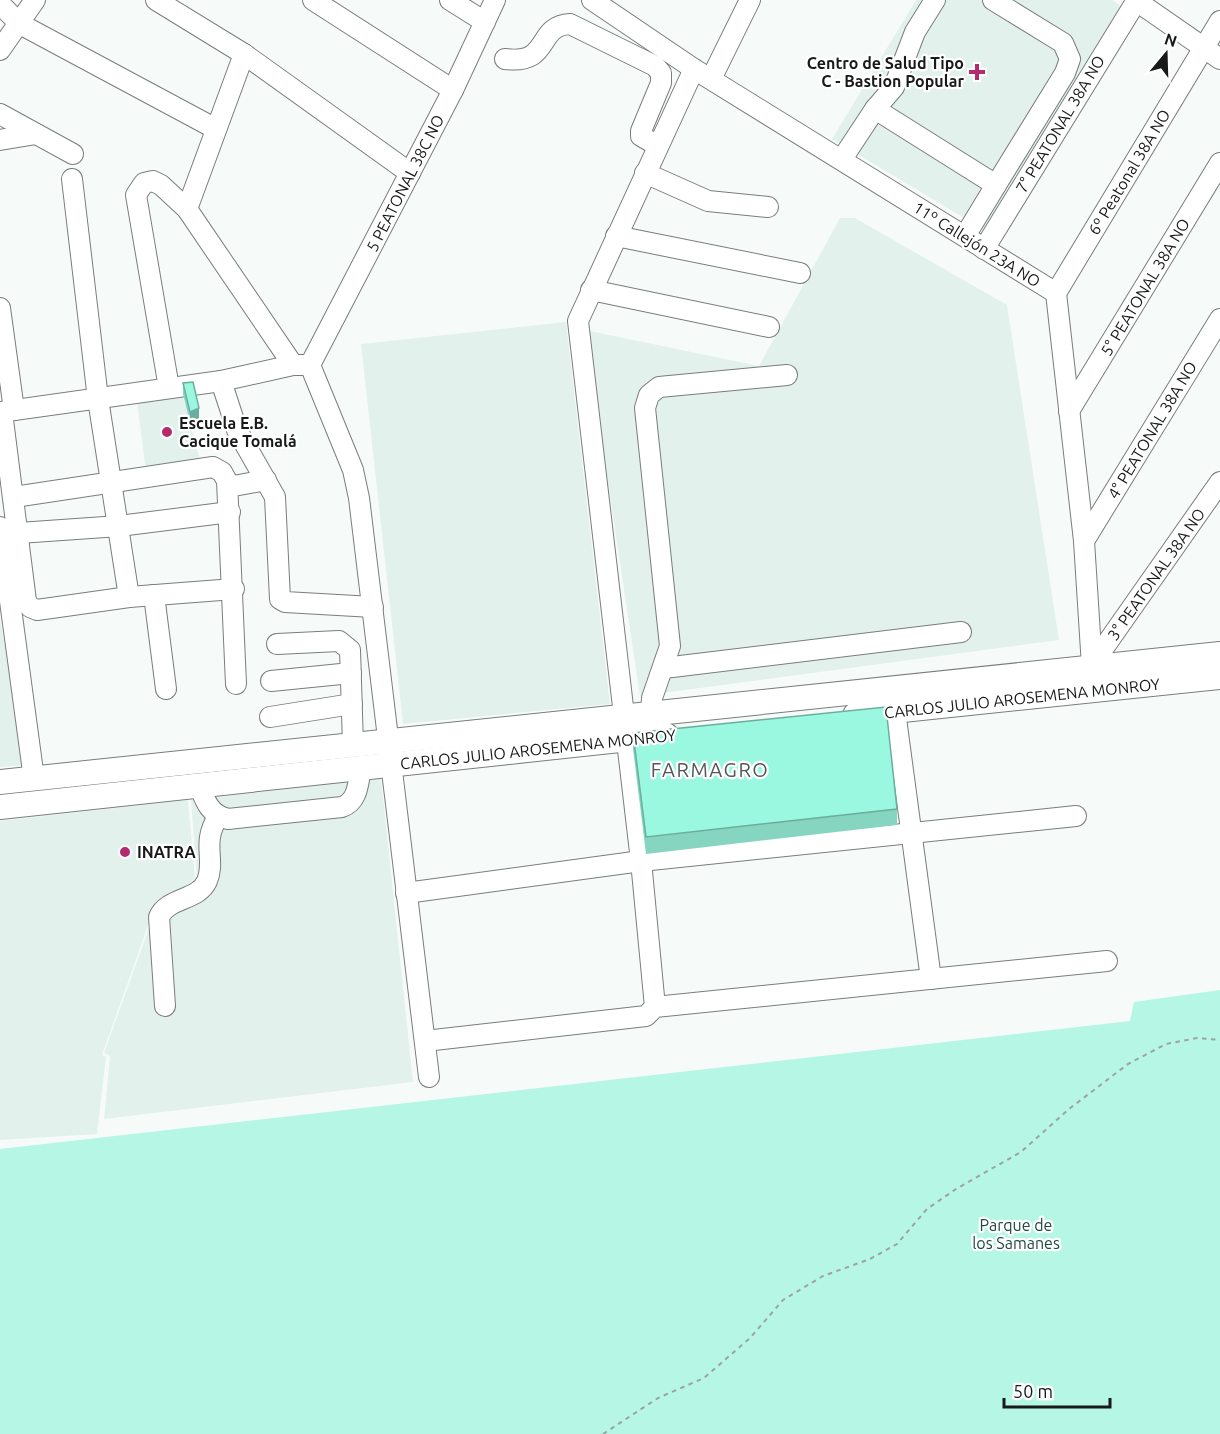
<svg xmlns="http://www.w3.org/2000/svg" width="1220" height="1434" viewBox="0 0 1220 1434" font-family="Ubuntu,sans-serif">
<rect width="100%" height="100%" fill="#f6fbfa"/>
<!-- built -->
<g fill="#e3f1ed">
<polygon points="916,0 1112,0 1121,6 986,231 832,139"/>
<polygon points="840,218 855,218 1007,305 1059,640 640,696 585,330 759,366"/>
<polygon points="566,322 610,704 403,724 361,344"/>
<polygon points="182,394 201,463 146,471 137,402"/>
<polygon points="0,618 27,765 0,767"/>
<polygon points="381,778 413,1082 104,1119 110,1056 104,1053 153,917 197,880 191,800"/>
<polygon points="188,800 195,878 151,917 102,1055 106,1057 97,1134 0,1140 0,821"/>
</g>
<!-- green -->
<polygon fill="#b6f6e4" points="1220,990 1220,1434 0,1434 0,1149 1130,1021 1134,1002"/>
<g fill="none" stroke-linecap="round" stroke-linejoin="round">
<!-- minor casing -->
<g stroke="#797d7c" stroke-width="22">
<g id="minor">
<polyline points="156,0 244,54 410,173"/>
<polyline points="313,0 453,90"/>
<polyline points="450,0 485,22"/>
<polyline points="592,0 694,69 1056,293 1084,541 1093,682"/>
<polyline points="993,0 1063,43 1070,59 1065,73 996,185"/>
<polyline points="1135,0 1220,59"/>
<polyline points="0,4 20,24 216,129"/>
<polyline points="0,50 35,0"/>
<path d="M505,59C552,65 535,26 570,24L655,66L661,73V83L641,131V136L658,146"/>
<polyline points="711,79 750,0"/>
<polyline points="875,109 996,185 965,236"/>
<polyline points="0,114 73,154"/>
<polyline points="0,140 36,134"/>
<polyline points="842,159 875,109 894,87 915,32 935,0"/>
<polyline points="645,173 708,201 768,207"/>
<polyline points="72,179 98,399 129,597"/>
<polyline points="187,209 244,54"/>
<polyline points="616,236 800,273"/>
<polyline points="984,249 1137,0"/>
<polyline points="591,290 769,327"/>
<polyline points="1056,293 1220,21"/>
<polyline points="0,308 14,410"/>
<polyline points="310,365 453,90 495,0"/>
<polyline points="221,381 237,430 275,497 280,599 285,602 373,607"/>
<polyline points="169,388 136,195 144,183 153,181 161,185 187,209 293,365"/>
<polyline points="1069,411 1220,163"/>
<polyline points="0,412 221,381 293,365 310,365 353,470 359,498 429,1077"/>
<polyline points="2,412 26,601 30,607 37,610 129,597 234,589"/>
<polyline points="228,487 266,480"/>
<polyline points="14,497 213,467 222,472 227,481 236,684"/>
<polyline points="0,527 34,779"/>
<polyline points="19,533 119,526 230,512"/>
<polyline points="1084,541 1220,319"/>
<polyline points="154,595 166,689"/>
<polyline points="277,644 339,641 350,650 353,745"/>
<polyline points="1091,666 1220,482"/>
<polyline points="664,668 961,632"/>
<polyline points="271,681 351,673"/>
<polyline points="893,696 931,979"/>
<polyline points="651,713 652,698 670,646 645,408 649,395 659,387 787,375"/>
<polyline points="270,717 352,704"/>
<path d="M199,785C205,801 210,815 228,819L342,807C358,801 358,784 361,768"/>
<polyline points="406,893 641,861 1076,816"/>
<path d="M165,1006L159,917C168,897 198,901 207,881C216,860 201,843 218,817"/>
<polyline points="655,1007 641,861 578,321 694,69"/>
<polyline points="425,1041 646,1016 655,1007 1107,961"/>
</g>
</g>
<!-- major casing -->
<g stroke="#797d7c" stroke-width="26">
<g id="major">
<polyline points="855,715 1220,677"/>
<polyline points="0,782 1220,654"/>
<polyline points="0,807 666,735"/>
</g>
</g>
<!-- path -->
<polyline stroke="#9fa2a2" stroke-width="2" stroke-dasharray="4.5 4.5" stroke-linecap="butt" points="603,1434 658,1398 704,1378 750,1338 783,1300 823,1276 870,1259 897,1244 927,1209 956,1189 1021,1152 1069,1109 1128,1064 1166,1044 1197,1038 1220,1040"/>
<!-- minor -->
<use href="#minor" stroke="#fff" stroke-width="20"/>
<!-- major -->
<use href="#major" stroke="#fff" stroke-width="24"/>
</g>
<!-- wall -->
<g fill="#85d5c1">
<polygon points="183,383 199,419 190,423 183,394"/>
<polygon points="633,733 897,809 897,825 646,854 633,749"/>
</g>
<!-- shaded-wall -->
<polygon fill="#6cae9d" points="199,408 199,419 190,423 190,412"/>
<!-- building -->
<g fill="#9bf8e0" stroke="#6cae9d" stroke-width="1.5">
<polygon points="193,382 199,408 190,412 183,383"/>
<polygon points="886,707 897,809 646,837 633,733"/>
</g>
<!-- markers -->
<g fill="#b32b6c" stroke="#fff" stroke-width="2">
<path d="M974 63h6v6h6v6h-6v6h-6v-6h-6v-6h6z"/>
<circle cx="167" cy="432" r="6"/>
<circle cx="125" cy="852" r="6"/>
</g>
<g text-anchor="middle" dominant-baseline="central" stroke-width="4.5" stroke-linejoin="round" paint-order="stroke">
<!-- poi labels -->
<g font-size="16" font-weight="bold" fill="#181919" stroke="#fff" text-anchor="start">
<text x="964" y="63" text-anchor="end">Centro de Salud Tipo<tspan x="964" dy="18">C - Bastion Popular</tspan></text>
<text x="179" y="423">Escuela E.B.<tspan x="179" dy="18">Cacique Tomalá</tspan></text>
<text x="137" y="852">INATRA</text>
</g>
<!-- street labels -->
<g font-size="16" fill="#181919" stroke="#fff">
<text transform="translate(1060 124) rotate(-59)">7° PEATONAL 38A NO</text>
<text transform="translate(1129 172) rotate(-59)">6º Peatonal 38A NO</text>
<text transform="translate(405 183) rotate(-63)">5 PEATONAL 38C NO</text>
<text transform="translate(977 244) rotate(32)">11º Callejón 23A NO</text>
<text transform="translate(1145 287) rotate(-59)">5° PEATONAL 38A NO</text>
<text transform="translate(1152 430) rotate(-59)">4° PEATONAL 38A NO</text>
<text transform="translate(1156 574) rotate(-55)">3° PEATONAL 38A NO</text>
<text transform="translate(1022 698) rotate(-6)">CARLOS JULIO AROSEMENA MONROY</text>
<text transform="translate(538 749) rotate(-6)">CARLOS JULIO AROSEMENA MONROY</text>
</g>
<!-- park labels -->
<g font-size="16" fill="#1f493f" stroke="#fff">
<text x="1016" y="1225">Parque de<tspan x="1016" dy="18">los Samanes</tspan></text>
</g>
<!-- quarter labels -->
<g font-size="20" letter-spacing="1.5" fill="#535756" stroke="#fff">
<text x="710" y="769">FARMAGRO</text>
</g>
</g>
<!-- north arrow -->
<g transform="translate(1166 54) rotate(19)" stroke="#ffffff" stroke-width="4.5" paint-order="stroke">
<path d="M0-4.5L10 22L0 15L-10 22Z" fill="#181919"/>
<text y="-9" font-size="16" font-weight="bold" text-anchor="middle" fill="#181919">N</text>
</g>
<!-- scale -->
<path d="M1004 1398v9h106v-9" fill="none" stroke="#181919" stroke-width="3"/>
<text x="1013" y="1398" font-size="18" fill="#181919" stroke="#ffffff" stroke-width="4.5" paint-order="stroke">50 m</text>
</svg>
